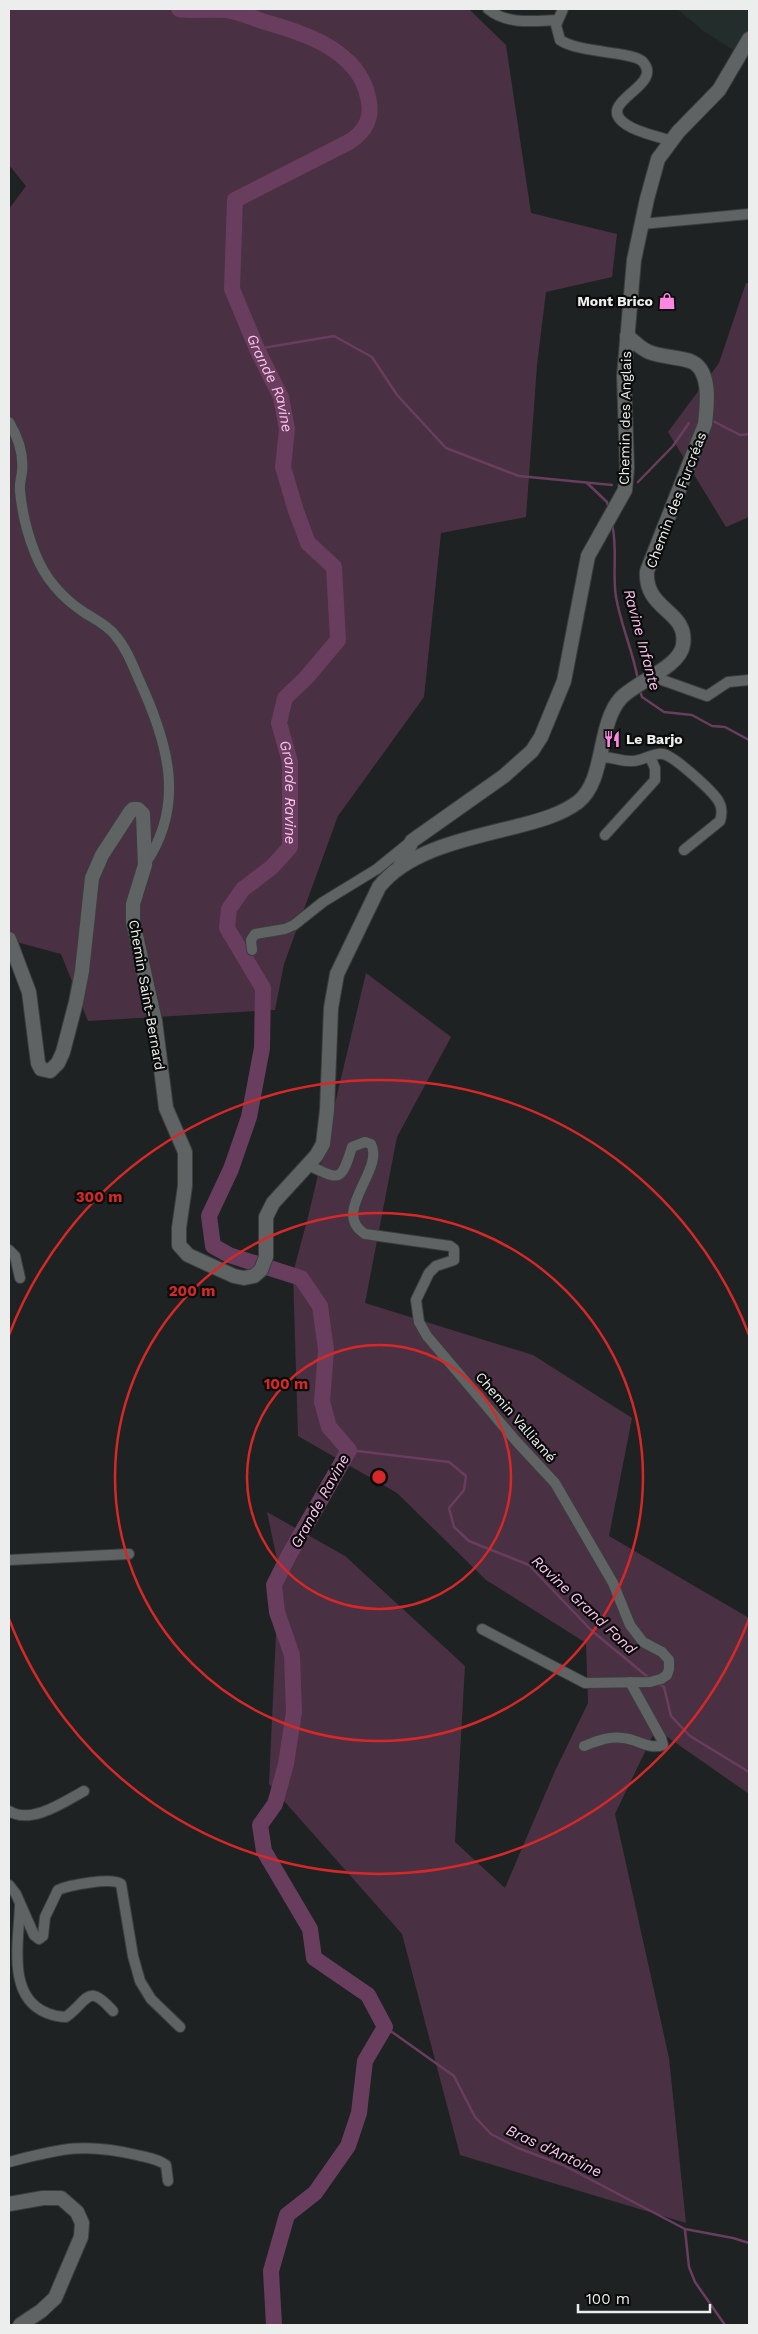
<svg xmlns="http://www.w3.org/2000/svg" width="758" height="2334" viewBox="0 0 758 2334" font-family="'Work Sans',sans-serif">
<rect width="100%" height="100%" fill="#1f2222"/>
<!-- built -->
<polygon fill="#232d2c" points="677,9 749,9 749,28 735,51 705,32"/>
<!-- green -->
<g fill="#4a3043">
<polygon points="9,9 469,9 506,45 531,213 617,234 612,277 546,292 537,365 526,517 441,533 424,697 338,816 284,964 275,1010 88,1021 61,954 9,940 9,209 26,186 9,165"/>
<polygon points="746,283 749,283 749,517 726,527 668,432 719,363"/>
<polygon points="366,973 451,1037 397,1137 365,1303 533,1355 632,1418 609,1536 749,1618 749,1794 656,1729 615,1814 669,2058 686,2223 460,2155 402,1934 269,1784 279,1569 267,1512 345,1556 465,1666 455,1842 505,1888 555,1771 588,1703 586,1643 486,1580 397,1493 298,1436 293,1273 309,1213"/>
</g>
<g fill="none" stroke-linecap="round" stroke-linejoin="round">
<!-- stream -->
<g stroke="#693d5e" stroke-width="2.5">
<polyline points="257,349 334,336 372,357 397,395 446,448 519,476 612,485"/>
<polyline points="711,420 740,435 749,434"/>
<polyline points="638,482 673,446 689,423"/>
<polyline points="587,483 607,502 609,509"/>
<path d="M612,524C618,548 612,573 616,597C621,626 633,651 638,680"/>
<polyline points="640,690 642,697 664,712 692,715 712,726 725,727 749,740"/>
<polyline points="349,1450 449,1462 466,1476 464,1490 449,1508 454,1527 469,1541 529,1565 591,1630 649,1678"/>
<polyline points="658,1683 664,1687 671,1716 690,1736 749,1772"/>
<polyline points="385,2027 454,2076 475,2117 491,2134 518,2148 563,2165 685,2229 733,2238 749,2243"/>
<polyline points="685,2230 689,2267 695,2282 725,2325"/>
</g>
<!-- river -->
<path stroke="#693d5e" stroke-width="16" id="s1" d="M179,9C194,11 209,9 225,10C237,11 250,17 262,21C303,33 358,49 368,97C373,118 366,131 349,142L235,200L232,289L257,349L281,397L287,429L283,467L296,511L308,543L334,567L338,640L306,678L285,698L279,723L290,762V847L272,867L243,889L229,909L227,928L263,988L262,1048L249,1117L231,1169L209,1216L213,1246L229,1255L301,1278L320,1306L326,1350L322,1402L329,1427L349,1450L289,1555L274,1585L277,1612L292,1655L294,1712L286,1764L275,1804L260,1825L264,1851L310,1929L314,1958L368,1995L385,2027L365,2061L359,2113L348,2146L315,2193L287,2215L271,2271L274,2325"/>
<!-- minor casing -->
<g stroke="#3b3e3d" stroke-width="12">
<g id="minor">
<path d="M488,9C507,25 534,21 557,20"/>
<path d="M563,9L556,25L560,40C581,54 634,51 643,62C665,87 591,102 627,125C639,133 657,136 671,141"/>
<polyline points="642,224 749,214"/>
<path d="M9,422C18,437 24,454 22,472C21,479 19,485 20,491C22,512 27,533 35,553C45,579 62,598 85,613C96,620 107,625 115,635C127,649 133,666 140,682C168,743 186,805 145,864"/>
<polyline points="651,676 707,696 728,682 749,680"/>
<path d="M599,757C611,756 621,762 633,761C643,761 654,752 663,754C674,756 714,792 719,802C722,807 722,815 720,821L684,850"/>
<polyline points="605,835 655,780 655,768 650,757"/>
<polyline points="252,950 251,940 255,934 285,929 294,925 323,902 377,869 409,843"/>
<path d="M308,1165C340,1180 341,1183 352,1147L365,1142L371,1144C385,1170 330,1212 365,1234L450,1246L454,1249V1260L436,1266L429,1273L416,1300L419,1322L427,1336L516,1441L555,1483L613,1583L630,1625L643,1642L662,1652L669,1660V1669L667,1675L661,1679L650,1682L585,1683L482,1629"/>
<polyline points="9,1250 15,1256 20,1278"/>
<polyline points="9,1560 129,1554"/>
<path d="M584,1746C597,1741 609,1736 623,1738C637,1739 649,1750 663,1745L661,1738L630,1682"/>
<path d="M9,1811C31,1825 64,1802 84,1791"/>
<path d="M9,1885L16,1894L34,1935L39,1939L43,1936L45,1917L58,1890C69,1885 112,1877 121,1884L133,1956L140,1981L151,1999L180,2027"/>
<path d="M20,1905C19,1940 6,1997 47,2013C54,2016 59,2017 66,2017C89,2000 87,1982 113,2011"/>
<path d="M9,2162C60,2149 84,2142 137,2155C148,2158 156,2158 166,2165L168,2181"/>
</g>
</g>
<!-- tertiary casing -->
<g stroke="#3b3e3d" stroke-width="16">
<g id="tertiary">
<polyline points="400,866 412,841 504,776 532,751 541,737 564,681 588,556 625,490 627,468 624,376 634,260 647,199 658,159 678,132 719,90 749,39"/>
<path d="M9,939L29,992L38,1063L41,1069L50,1071L58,1063L63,1052L76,1002L82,971L92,878L102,855L130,812L133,809H138L143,814L145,865L133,904V922L155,1021L166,1108L185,1152V1186L179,1228V1245L188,1255L234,1276L244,1278L254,1276L261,1270L266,1257V1217L273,1203L316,1156L323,1144L327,1110L331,1008L337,974L379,887C409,848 476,837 522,825C541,820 562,814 578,802C606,780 597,724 621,698C636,682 680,667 683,645C689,610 644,611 647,571L705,424C707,406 712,369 690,361C677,357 662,357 649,352C641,349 634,341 627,336"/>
<polyline points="9,2204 43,2198 61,2198 77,2212 82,2223 81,2237 55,2298 41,2311 20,2325"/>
</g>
</g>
<!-- minor -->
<use href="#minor" stroke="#606363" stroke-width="10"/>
<!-- tertiary -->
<use href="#tertiary" stroke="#606363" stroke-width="14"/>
</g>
<!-- distance rings -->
<g fill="none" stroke="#d62828" stroke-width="2.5">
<circle cx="379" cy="1477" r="132"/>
<circle cx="379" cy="1477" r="264"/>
<path d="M749 1619A396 396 0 0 1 9 1619M9 1335A396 396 0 0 1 749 1335"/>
</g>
<!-- icons -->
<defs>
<g id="shop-bare" transform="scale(1.35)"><path d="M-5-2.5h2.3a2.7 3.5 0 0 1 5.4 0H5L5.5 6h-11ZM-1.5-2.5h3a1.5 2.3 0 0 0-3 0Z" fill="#fd86e2" stroke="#0a0b0b" stroke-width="2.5" paint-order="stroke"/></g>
<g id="restaurant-bare" transform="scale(1.35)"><path d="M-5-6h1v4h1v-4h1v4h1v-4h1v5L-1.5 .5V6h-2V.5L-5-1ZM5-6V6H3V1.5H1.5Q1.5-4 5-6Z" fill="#fd86e2" stroke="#0a0b0b" stroke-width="2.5" paint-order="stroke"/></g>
</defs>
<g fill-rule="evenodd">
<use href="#shop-bare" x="667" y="301"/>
<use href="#restaurant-bare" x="612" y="739"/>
</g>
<g text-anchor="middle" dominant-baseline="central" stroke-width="4.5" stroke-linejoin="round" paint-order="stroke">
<!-- poi labels -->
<g font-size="14" font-weight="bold" fill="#eceeed" stroke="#0a0b0b" text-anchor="end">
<text x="653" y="301">Mont Brico</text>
<text x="626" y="739" text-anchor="start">Le Barjo</text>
</g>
<!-- street labels -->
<g font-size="14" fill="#eceeed" stroke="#0a0b0b">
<text transform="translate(625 418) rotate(-89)">Chemin des Anglais</text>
<text transform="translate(676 500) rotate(-69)">Chemin des Furcréas</text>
<text transform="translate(147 995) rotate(80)">Chemin Saint-Bernard</text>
<text transform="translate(516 1417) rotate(49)">Chemin Valliamé</text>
</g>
<!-- water labels -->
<g font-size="15" font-style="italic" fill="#fbc1ec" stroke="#0a0b0b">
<text stroke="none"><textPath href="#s1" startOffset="594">Grande Ravine</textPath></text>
<text transform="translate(642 640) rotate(75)">Ravine Infante</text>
<text stroke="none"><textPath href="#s1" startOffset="1045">Grande Ravine</textPath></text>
<text transform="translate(320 1501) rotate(-61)">Grande Ravine</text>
<text transform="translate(584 1605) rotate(43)">Ravine Grand Fond</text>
<text transform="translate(554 2151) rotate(25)">Bras d'Antoine</text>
</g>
</g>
<circle cx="379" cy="1477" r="8" fill="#d62828" stroke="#0a0b0b" stroke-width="2.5"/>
<g font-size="15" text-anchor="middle" font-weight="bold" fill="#d62828" stroke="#0a0b0b" stroke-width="4.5" stroke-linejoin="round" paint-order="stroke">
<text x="99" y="1202">300 m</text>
<text x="192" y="1296">200 m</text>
<text x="286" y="1389">100 m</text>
</g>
<!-- border -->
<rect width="758" height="2334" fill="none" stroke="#eceeed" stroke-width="20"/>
<!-- scale -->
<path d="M578 2304v8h132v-8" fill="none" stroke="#eceeed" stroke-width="2.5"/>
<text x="586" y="2304" font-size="15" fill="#eceeed" stroke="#0a0b0b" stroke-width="4" paint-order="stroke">100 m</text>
</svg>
